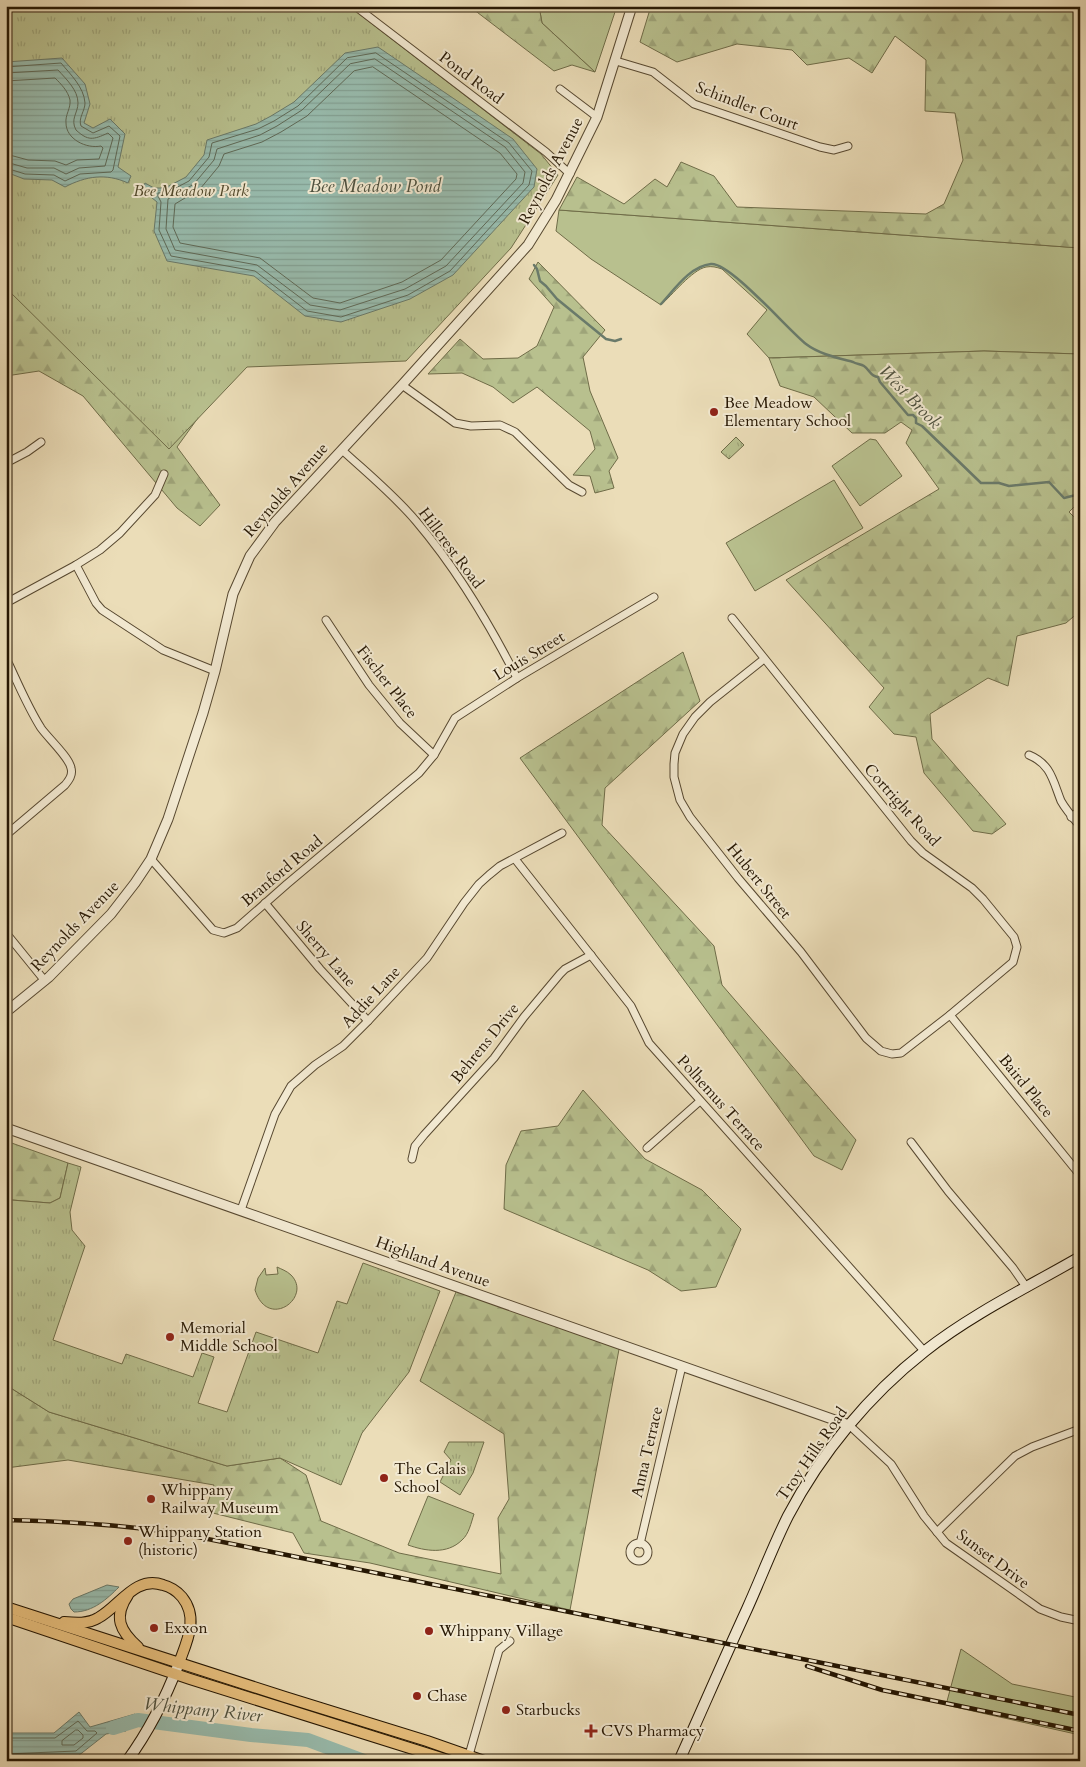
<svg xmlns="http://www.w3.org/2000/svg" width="1086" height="1767" viewBox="0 0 1086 1767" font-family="Cardo,serif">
<defs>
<pattern id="forest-firs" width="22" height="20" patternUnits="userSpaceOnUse" patternTransform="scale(1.25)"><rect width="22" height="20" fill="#b8c08e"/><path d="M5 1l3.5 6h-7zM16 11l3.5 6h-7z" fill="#9ea479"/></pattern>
<pattern id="park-tufts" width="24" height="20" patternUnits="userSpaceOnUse" patternTransform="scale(1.25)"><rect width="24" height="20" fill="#b8c08e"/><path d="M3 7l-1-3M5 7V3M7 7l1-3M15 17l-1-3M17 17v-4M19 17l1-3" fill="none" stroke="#9ea479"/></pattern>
<pattern id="water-rules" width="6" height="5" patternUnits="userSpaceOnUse" patternTransform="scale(1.25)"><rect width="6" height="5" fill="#98bcae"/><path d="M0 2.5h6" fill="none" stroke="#83a194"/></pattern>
</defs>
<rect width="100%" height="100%" fill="#ebddb8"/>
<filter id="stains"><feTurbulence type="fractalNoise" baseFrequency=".004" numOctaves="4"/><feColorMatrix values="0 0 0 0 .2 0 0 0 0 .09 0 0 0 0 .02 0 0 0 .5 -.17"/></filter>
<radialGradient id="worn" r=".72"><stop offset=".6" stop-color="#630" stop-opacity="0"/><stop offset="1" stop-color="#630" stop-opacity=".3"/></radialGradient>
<!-- grass -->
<g fill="#b8c08e" stroke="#6f6c48">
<polygon points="539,6 617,6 595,72 542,23"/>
<path d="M559,210L1080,248V354L984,351L769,358L747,334L767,310L722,269C716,267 712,266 706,267C692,270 672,295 661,305L591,259L556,231Z"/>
<polygon points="870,439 876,440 902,476 860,506 832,466"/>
<polygon points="834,480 863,528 755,591 726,543"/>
<path d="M277,1267C281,1269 287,1271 291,1275C313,1297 268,1331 255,1290L258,1278L265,1268L266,1275L278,1274Z"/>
<path d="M428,1496L474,1514C471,1523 469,1534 462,1540C447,1555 425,1551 408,1545Z"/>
<polygon points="961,1649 1012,1684 1080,1698 1080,1735 946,1705"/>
</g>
<!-- forest -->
<g fill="url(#forest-firs)" stroke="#6f6c48">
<polygon points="469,6 539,6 542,23 595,72 572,65 554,71"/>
<polygon points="651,6 1080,6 1080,248 559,210 577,177 624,204 655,179 667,187 681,162 714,176 737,207 926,214 944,204 963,160 955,113 925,111 926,60 895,36 872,73 849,58 807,65 792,50 737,44 677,62 640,42"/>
<polygon points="538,262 605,330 583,357 590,391 618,458 609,471 614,488 595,493 590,476 573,475 595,449 590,431 537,387 513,403 493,387 462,373 428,374 460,339 483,359 518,358 537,346 554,307 529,279"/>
<polygon points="6,271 234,361 221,386 177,447 220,505 200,526 177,508 83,396 39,371 6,376"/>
<polygon points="984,351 1080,354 1080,501 1069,512 1080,523 1080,611 1066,623 1017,636 1008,686 988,678 930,714 932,739 1006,824 992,834 973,831 924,773 916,737 894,734 869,707 884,688 786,580 939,489 906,443 912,430 901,422 885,433 852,433 814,397 780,386 769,358"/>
<polygon points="683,652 700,701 605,788 602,825 714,946 722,985 856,1140 842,1170 814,1156 520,758"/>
<polygon points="583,1090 645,1159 702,1190 741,1229 716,1287 681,1291 648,1270 504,1209 506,1165 521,1131 558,1126"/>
<polygon points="6,1141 68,1163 60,1198 50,1203 12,1200 6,1207"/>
<polygon points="458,1287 620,1344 570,1610 370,1563 304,1553 293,1533 205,1511 214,1485 68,1460 6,1468 6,1385 49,1412 227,1466 280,1458 306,1475 321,1521 399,1553 501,1574 498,1518 509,1499 504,1434 420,1381"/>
</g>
<!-- park -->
<g fill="url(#park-tufts)" stroke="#6f6c48">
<polygon points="6,6 362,6 358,13 541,154 558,175 511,248 406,361 247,367 169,449 6,288"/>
<polygon points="736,437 744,445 729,459 721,452"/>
<polygon points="68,1163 81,1167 70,1212 72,1230 85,1246 53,1340 122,1364 126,1354 193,1377 202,1353 214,1357 198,1403 227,1412 256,1332 318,1353 337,1301 347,1304 363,1263 440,1291 409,1372 362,1433 341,1485 280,1458 227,1466 49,1412 6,1385 6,1207 11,1200 50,1203 60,1198"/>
<polygon points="449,1442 484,1442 473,1473 460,1495 440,1482 451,1460 444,1452"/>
</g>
<!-- water -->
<g fill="url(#water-rules)" stroke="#6a7a6a">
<polygon points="378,47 513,139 537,169 534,187 453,275 410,299 341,322 305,316 254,276 167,261 154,231 157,202 141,189 145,183 154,188 165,188 186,177 204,155 207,140 256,124 271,116 294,102 345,53"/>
<path d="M62,58L85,84L90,104L84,123L93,128L110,119L125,134L118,167L131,176L128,183C106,173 86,176 65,187L52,180L24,179L6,172V62Z"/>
<path d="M107,1585L119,1587C107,1599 93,1612 74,1612L71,1609L69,1604L73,1599Z"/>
<polygon points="79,1712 90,1727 135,1714 126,1731 106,1734 78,1756 6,1758 6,1733 54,1733"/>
</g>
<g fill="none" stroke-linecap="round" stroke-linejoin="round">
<!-- shore -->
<g stroke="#5f6a58" stroke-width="1">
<polygon points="376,53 509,143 532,171 529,185 450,271 408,295 341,317 307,311 255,271 171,256 159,230 161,202 158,196 158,193 168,192 189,181 209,157 212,143 258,129 274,121 298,106 347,58"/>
<polygon points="375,59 505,147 525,172 523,183 446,266 405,289 340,310 310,305 257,265 175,250 166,229 168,199 194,184 214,160 217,149 260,135 277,126 302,110 350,64"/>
<path d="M6,67L61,63C70,74 84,87 85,103C85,111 78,118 81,126L93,133L109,126L120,136L113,170L111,172L80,174L65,181L54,175L25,174L6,168"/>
<polygon points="373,67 500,153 517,174 516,179 441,260 402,282 340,303 313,298 260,258 180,243 173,227 175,204 200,189 219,166 224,154 262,142 281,132 307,116 354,71"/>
<path d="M6,73L58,70C66,79 78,90 78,103C78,113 70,119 76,130C88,141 93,140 108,133L113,138L105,166L79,168L66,174L54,168H27L6,162"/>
<path d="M6,81L55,78C61,84 68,91 70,100C71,108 65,115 66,123C66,139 86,149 101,146L103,148L99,159L77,160L66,165L55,161L28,160L6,154"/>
<polygon points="76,1730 78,1730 83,1735 83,1738 74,1745 62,1745 62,1741"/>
<polyline points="6,1738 55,1738 78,1721 87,1731 95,1731 97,1733 76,1751 6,1754"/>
</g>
<!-- stream -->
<g stroke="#6a7a6a" stroke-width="2.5">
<polyline points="534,265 537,269 540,281 546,286 557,299 606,339 615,341 621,339"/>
<path d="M661,304C674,290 690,266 711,264C730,262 788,330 806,344C819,354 838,358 853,362C856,364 861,364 864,366C870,370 870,376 878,377L880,382L908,415H913L916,418V423L922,426L981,483H999L1009,486L1049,482L1064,498L1080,494"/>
</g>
<!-- river -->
<polyline stroke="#98bcae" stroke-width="14" points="113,1728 138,1720 251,1735 308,1740 364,1761"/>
<!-- minor casing -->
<g stroke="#574830" stroke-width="9">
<g id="minor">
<polyline points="355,6 546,152 570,174"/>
<polyline points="616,61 653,72 694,104 820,147 834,150 848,146"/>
<polyline points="560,89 597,117"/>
<polyline points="402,385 455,423 471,426 500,425 515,432 569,485 582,492"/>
<path d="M342,450C367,473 394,495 416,521C456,568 489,623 517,678"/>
<polyline points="6,463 27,452 41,442"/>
<polyline points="76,565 96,603 102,610 163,650 215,671"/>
<polyline points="6,603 76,565 100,550 120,533 155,495 164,474"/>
<polyline points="732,618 911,841 923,853 972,888 983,899 1014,937 1017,947 1013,962 950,1015 901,1053 892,1054 881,1051 866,1038 801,952 738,878 690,817 680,800 674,777 674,764 675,753 683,734 695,717 710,702 764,659"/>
<polyline points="326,620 369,685 400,723 434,755"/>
<path d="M6,658C17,681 27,706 41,728C48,738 69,757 71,768C73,775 69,780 65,785L6,835"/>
<path d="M1029,755C1051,764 1053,781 1061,801C1066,810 1073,818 1080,826"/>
<polyline points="1071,817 1080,811"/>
<polyline points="151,859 213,930 224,933 237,928 287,884 419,773 434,755 455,718 517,678 654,597"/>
<polyline points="515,859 631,1006 649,1043 925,1352"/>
<polyline points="265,903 320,969 368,1021"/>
<polyline points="6,933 45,981"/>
<polyline points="950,1015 1080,1175"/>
<polyline points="911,1142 948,1191 1013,1268 1027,1288"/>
<polyline points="647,1148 700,1101"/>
<polyline points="412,1159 415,1146 424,1135 494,1058 524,1017 560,974 565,969 591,955"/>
<polyline points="241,1210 275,1114 291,1086 315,1065 343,1046 368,1021 427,958 464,903 479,884 489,875 500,866 562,833"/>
<polyline points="849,1425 891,1464 924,1516 946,1543 1040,1609 1061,1617 1080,1621"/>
<polyline points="937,1532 1015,1456 1032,1447 1080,1429"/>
<circle cx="639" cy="1552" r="9"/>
<polyline points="640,1544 682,1366"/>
<polyline points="469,1755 499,1650 510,1641"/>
</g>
</g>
<!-- tertiary casing -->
<g stroke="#574830" stroke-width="11">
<g id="tertiary">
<polyline points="6,1012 49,977 111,914 135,883 151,859 168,819 203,713 215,671 233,594 250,556 275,522 402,385 528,245 556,200 597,117 632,6"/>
<polyline points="6,1128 849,1425"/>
</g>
</g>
<!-- secondary casing -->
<g stroke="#261703" stroke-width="12">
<g id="secondary">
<path d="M127,1761C149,1731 166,1697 179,1663"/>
<path d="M679,1761C702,1710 724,1659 747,1609C761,1578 773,1546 788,1516C821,1453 869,1395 925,1351C972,1314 1028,1287 1080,1257"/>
</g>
</g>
<!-- primary casing -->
<g stroke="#261703" stroke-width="12">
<g id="primary">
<path d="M128,1595C113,1617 120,1631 138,1647"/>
<polyline points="6,1607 285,1697 427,1741 484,1761"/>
<polyline points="6,1617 190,1679 451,1761"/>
<path d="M64,1622C76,1623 88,1624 98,1618C119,1607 135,1575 163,1585C171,1587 177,1591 182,1597C199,1618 187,1641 179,1663"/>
</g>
</g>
<!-- minor -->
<use href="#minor" stroke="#f2e9d1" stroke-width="7"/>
<!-- tertiary -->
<use href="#tertiary" stroke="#f2e9d1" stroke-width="9"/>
<!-- secondary -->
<use href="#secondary" stroke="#f2e9d1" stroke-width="10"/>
<!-- primary -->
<use href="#primary" stroke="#e6be7c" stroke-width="10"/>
<!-- rail casing -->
<g stroke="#261703" stroke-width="4.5">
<g id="rail">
<path d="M6,1520C64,1521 121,1525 178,1533L1080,1715"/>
<polyline points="807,1666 882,1690 1080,1731"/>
</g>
</g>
<!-- rail -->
<use href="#rail" stroke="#f2e9d1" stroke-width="2.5" stroke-dasharray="8" stroke-linecap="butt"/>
</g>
<!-- markers -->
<g fill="#8f2418" stroke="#f2e9d1" stroke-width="2">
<circle cx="714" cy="412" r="5"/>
<circle cx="170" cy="1337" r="5"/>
<circle cx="384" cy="1478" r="5"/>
<circle cx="151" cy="1499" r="5"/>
<circle cx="128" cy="1541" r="5"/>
<circle cx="154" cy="1628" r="5"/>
<circle cx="429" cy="1631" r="5"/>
<circle cx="417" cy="1696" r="5"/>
<circle cx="506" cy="1710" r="5"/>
<path d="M588.5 1723.5h5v5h5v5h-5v5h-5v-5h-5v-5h5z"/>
</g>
<g text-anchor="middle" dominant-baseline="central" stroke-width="4" stroke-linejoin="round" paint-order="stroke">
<!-- street labels -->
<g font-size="16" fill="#261703" stroke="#f2e9d1">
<text transform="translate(471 78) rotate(37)">Pond Road</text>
<text transform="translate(747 106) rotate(21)">Schindler Court</text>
<text transform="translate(551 171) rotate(-62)">Reynolds Avenue</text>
<text transform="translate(286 490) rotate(-49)">Reynolds Avenue</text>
<text transform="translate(451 548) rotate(53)">Hillcrest Road</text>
<text transform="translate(529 656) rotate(-31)">Louis Street</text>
<text transform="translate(387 682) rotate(52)">Fischer Place</text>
<text transform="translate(902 805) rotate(48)">Cortright Road</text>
<text transform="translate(282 871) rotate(-40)">Branford Road</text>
<text transform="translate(759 881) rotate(51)">Hubert Street</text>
<text transform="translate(75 926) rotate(-46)">Reynolds Avenue</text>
<text transform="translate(326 954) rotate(49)">Sherry Lane</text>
<text transform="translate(371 997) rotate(-47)">Addie Lane</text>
<text transform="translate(485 1043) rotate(-51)">Behrens Drive</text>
<text transform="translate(1026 1086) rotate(51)">Baird Place</text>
<text transform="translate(721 1103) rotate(48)">Polhemus Terrace</text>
<text transform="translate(433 1262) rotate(20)">Highland Avenue</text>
<text transform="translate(647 1452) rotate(-77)">Anna Terrace</text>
<text transform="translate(812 1454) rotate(-55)">Troy Hills Road</text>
<text transform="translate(993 1559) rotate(37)">Sunset Drive</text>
</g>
<!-- park labels -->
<g font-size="16" font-style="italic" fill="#524a2d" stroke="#f2e9d1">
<text x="191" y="191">Bee Meadow Park</text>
</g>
<!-- poi labels -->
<g font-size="16" fill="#261703" stroke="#f2e9d1" text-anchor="start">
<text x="724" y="403">Bee Meadow<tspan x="724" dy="18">Elementary School</tspan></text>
<text x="180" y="1328">Memorial<tspan x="180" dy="18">Middle School</tspan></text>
<text x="394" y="1469">The Calais<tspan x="394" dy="18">School</tspan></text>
<text x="161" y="1490">Whippany<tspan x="161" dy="18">Railway Museum</tspan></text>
<text x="138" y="1532">Whippany Station<tspan x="138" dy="18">(historic)</tspan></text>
<text x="164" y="1628">Exxon</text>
<text x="439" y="1631">Whippany Village</text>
<text x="427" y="1696">Chase</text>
<text x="516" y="1710">Starbucks</text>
<text x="601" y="1731">CVS Pharmacy</text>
</g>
<!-- water labels -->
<g font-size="18" font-style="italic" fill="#4e513f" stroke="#f2e9d1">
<text x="375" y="186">Bee Meadow Pond</text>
<text transform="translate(910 397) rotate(46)">West Brook</text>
<text transform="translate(203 1710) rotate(6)">Whippany River</text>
</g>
</g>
<!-- margin -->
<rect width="1086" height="1767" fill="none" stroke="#ebddb8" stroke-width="25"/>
<rect x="8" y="8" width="1071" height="1752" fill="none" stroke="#261703" stroke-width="2.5"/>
<rect x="12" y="12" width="1061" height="1742" fill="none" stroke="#261703"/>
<rect width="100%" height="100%" filter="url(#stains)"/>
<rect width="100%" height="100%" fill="url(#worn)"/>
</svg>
